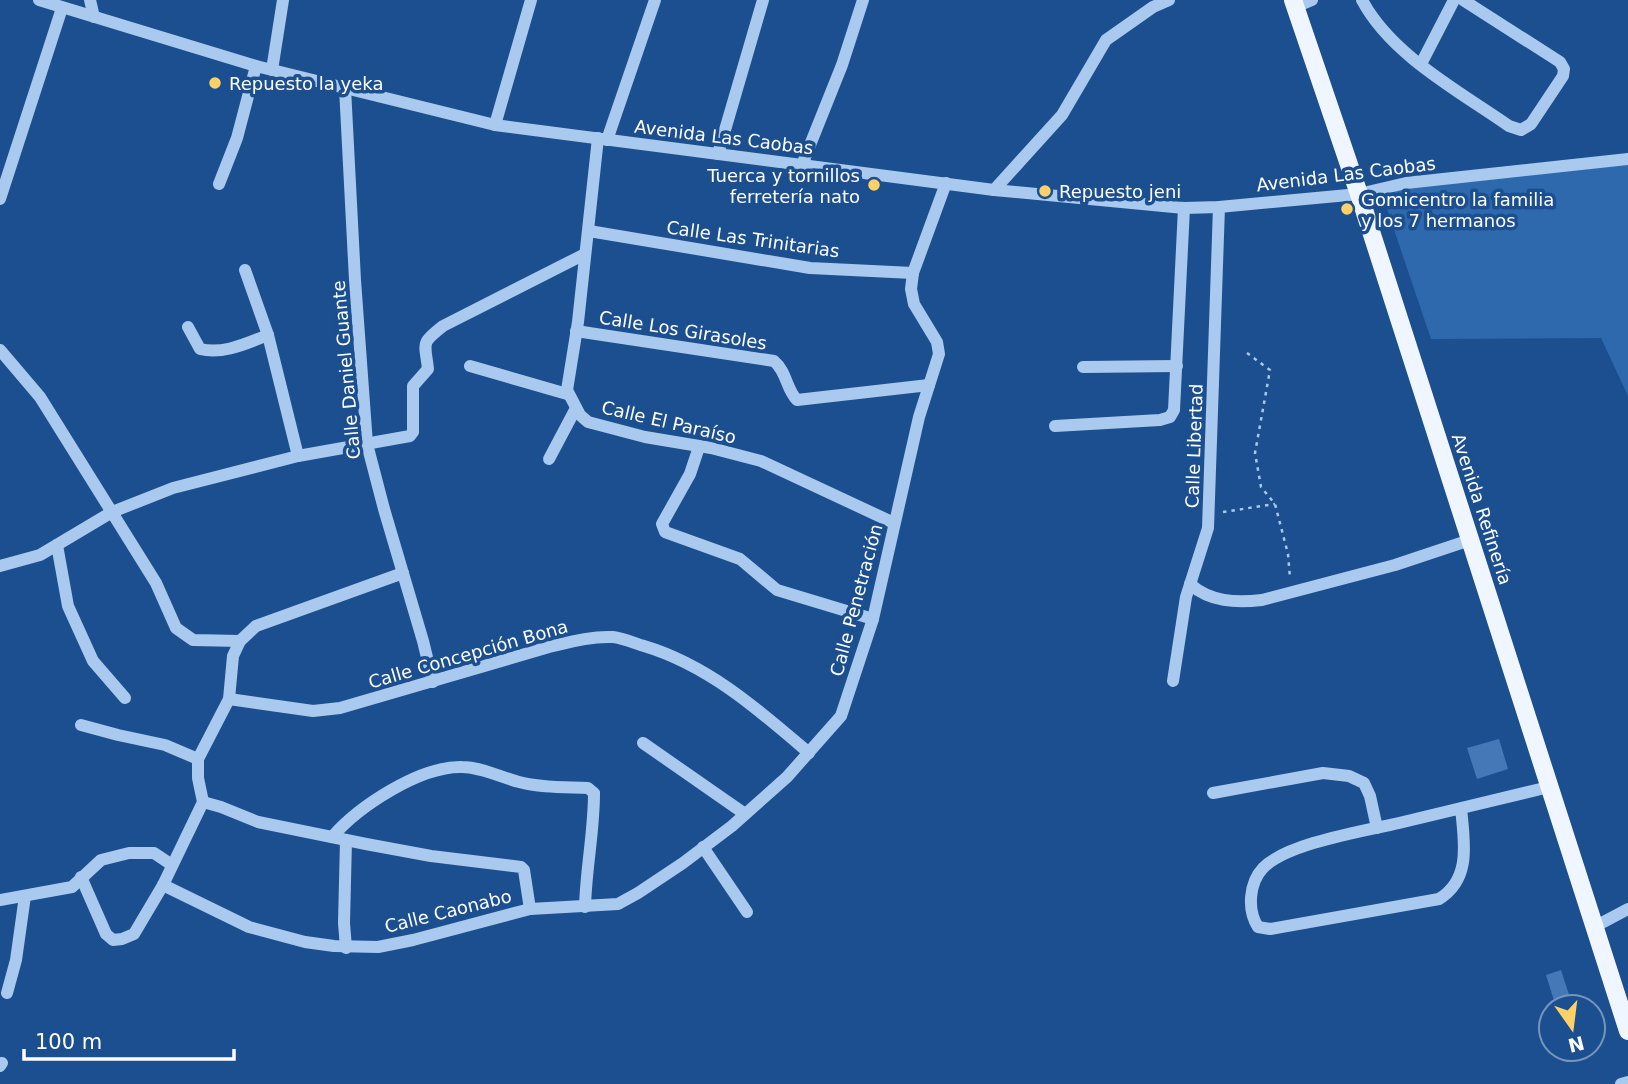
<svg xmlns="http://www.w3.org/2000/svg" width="1628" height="1084" viewBox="0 0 1628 1084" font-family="'DejaVu Sans',sans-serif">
<rect width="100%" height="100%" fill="#1b4f8f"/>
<!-- green -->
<polygon fill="#2e69ad" points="1628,159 1628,396 1601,338 1431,339 1387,209 1389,201 1396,190"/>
<!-- building -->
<g fill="#4478b7">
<polygon points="1499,739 1508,769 1477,779 1467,748"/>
<polygon points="1561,970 1573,1007 1556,1007 1546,975"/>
</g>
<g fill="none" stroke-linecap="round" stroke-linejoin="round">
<!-- path -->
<g stroke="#a9c9ee" stroke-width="2.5" stroke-dasharray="3.5 5" stroke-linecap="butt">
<polyline points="1247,353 1270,370 1255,453 1261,487 1275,504 1288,554 1290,578"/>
<polyline points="1223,512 1275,504"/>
</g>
<!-- minor -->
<g stroke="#a9c9ee" stroke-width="12">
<polyline points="39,0 256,66 495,125 994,190 1184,208 1219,207 1359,194 1406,183 1628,159"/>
<polyline points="90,0 94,17"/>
<path d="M1362,0C1391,55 1459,91 1509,126L1521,130L1531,124L1563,76L1564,69L1560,62L1463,0"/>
<polyline points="1295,7 1312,0"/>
<polyline points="1421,64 1454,0"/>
<polyline points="272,70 283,0"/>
<polyline points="345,88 355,280 367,444 384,509 423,641 433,682"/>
<polyline points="495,125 531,0"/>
<polyline points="598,138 578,322 567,390 580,415 588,422 645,437 711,448 761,461 894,523"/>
<polyline points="607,140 655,0"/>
<polyline points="718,154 763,0"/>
<polyline points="802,165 842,65 863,0"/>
<polyline points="219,184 237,138 256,66"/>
<polyline points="994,190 1062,115 1106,40 1153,7 1169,0"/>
<polyline points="0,199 62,8"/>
<polyline points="589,231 810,268 913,273"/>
<polyline points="245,270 268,335 298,456"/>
<path d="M188,327L200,349C223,355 247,343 268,335"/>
<path d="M576,331L774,361C787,372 786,389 797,400L929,385"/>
<polyline points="0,350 40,397 156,583 176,628 193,640 240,641"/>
<polyline points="470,366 567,394"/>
<polyline points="1083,367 1177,366"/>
<polyline points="1055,426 1160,420 1170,417 1174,410 1184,208"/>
<polyline points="699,447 690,474 662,524 665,532 740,559 777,590 873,619"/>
<polyline points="549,459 576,408"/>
<polyline points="57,545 68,606 93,661 125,698"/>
<path d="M0,566L40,555L112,512L173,488L298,456L410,436L413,432V386L428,369C425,342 420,344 443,326L585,254"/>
<path d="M1190,584C1210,602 1236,603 1262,600L1395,565L1470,540"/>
<polyline points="1173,681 1186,597 1208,528 1219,207"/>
<path d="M229,699L313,711L340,708L549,647C570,642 591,636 613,637C623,638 634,643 644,646C708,665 759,710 809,753"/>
<polyline points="81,725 118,735 165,745 198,759"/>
<polyline points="643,743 745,814"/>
<polyline points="1213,793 1323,773 1349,776 1364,783 1370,796 1377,828"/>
<polyline points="203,802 221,807 258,822 366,844 431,856 521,867 524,870 530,909"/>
<path d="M1461,808C1464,841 1472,879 1439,899L1270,929L1258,927C1247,910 1249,883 1263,868C1287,843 1365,831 1399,823C1449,811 1499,799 1549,787"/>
<path d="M332,837C359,806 420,766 462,767C481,767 500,777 519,782C541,788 565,787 588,788L594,793C594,832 586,868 585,907"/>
<polyline points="346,840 344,923 346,948"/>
<polyline points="703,847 747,912"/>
<polyline points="81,877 106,934 113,940 122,939 134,934 163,885 203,802 198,778 198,759 229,699 233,656 240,641 256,626 403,573"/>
<polyline points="163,885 249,927 305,942 334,946 378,947 413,940 530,909 618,904 638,893 683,863 732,826 787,777 841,716 873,619 919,417 939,354 937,342 914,304 911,289 913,273 946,183"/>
<polyline points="0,900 72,887 101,860 129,853 154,853 172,865"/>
<polyline points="1594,927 1628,909"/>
<polyline points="7,993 16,960 25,896"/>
<polyline points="0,1066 2,1063"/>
<polyline points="1621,1084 1628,1082"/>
</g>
<!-- major -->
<polyline stroke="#f0f6ff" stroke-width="18" points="1293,0 1359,194 1628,1031"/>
</g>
<!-- markers -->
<g fill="#ffd166" stroke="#1b4f8f" stroke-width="2.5">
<circle cx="215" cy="83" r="7"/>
<circle cx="874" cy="185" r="7"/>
<circle cx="1045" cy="191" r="7"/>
<circle cx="1347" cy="209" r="7"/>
</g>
<g text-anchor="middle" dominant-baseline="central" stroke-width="7" stroke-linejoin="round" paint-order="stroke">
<!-- poi labels -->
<g font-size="18" fill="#fff" stroke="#1b4f8f" text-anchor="start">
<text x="229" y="83">Repuesto la yeka</text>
<text x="860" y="175" text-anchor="end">Tuerca y tornillos<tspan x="860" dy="21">ferretería nato</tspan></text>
<text x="1059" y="191">Repuesto jeni</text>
<text x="1361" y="199">Gomicentro la familia<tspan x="1361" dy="21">y los 7 hermanos</tspan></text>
</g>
<!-- street labels -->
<g font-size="18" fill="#fff" stroke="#1b4f8f">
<text transform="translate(724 137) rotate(7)">Avenida Las Caobas</text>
<text transform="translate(1346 174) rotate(-7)">Avenida Las Caobas</text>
<text transform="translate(753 239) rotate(8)">Calle Las Trinitarias</text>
<text transform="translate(683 330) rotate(9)">Calle Los Girasoles</text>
<text transform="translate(346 370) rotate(-95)">Calle Daniel Guante</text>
<text transform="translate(669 422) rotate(13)">Calle El Paraíso</text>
<text transform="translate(1194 446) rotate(-88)">Calle Libertad</text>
<text transform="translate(1482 509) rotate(72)">Avenida Refinería</text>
<text transform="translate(856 600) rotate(-75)">Calle Penetración</text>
<text transform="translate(468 654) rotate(-16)">Calle Concepción Bona</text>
<text transform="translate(448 911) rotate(-14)">Calle Caonabo</text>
</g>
</g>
<!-- north arrow -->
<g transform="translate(1572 1028) rotate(166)"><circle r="33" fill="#1b4f8f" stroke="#7695bc" stroke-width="2"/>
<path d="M0-5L12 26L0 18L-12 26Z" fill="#ffd166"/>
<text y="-10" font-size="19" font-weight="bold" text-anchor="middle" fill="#ffffff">N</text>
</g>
<!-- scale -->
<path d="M24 1049v10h210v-10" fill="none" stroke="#ffffff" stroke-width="3.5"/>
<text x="35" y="1049" font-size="21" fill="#ffffff" stroke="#1b4f8f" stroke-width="5" paint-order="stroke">100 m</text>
</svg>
